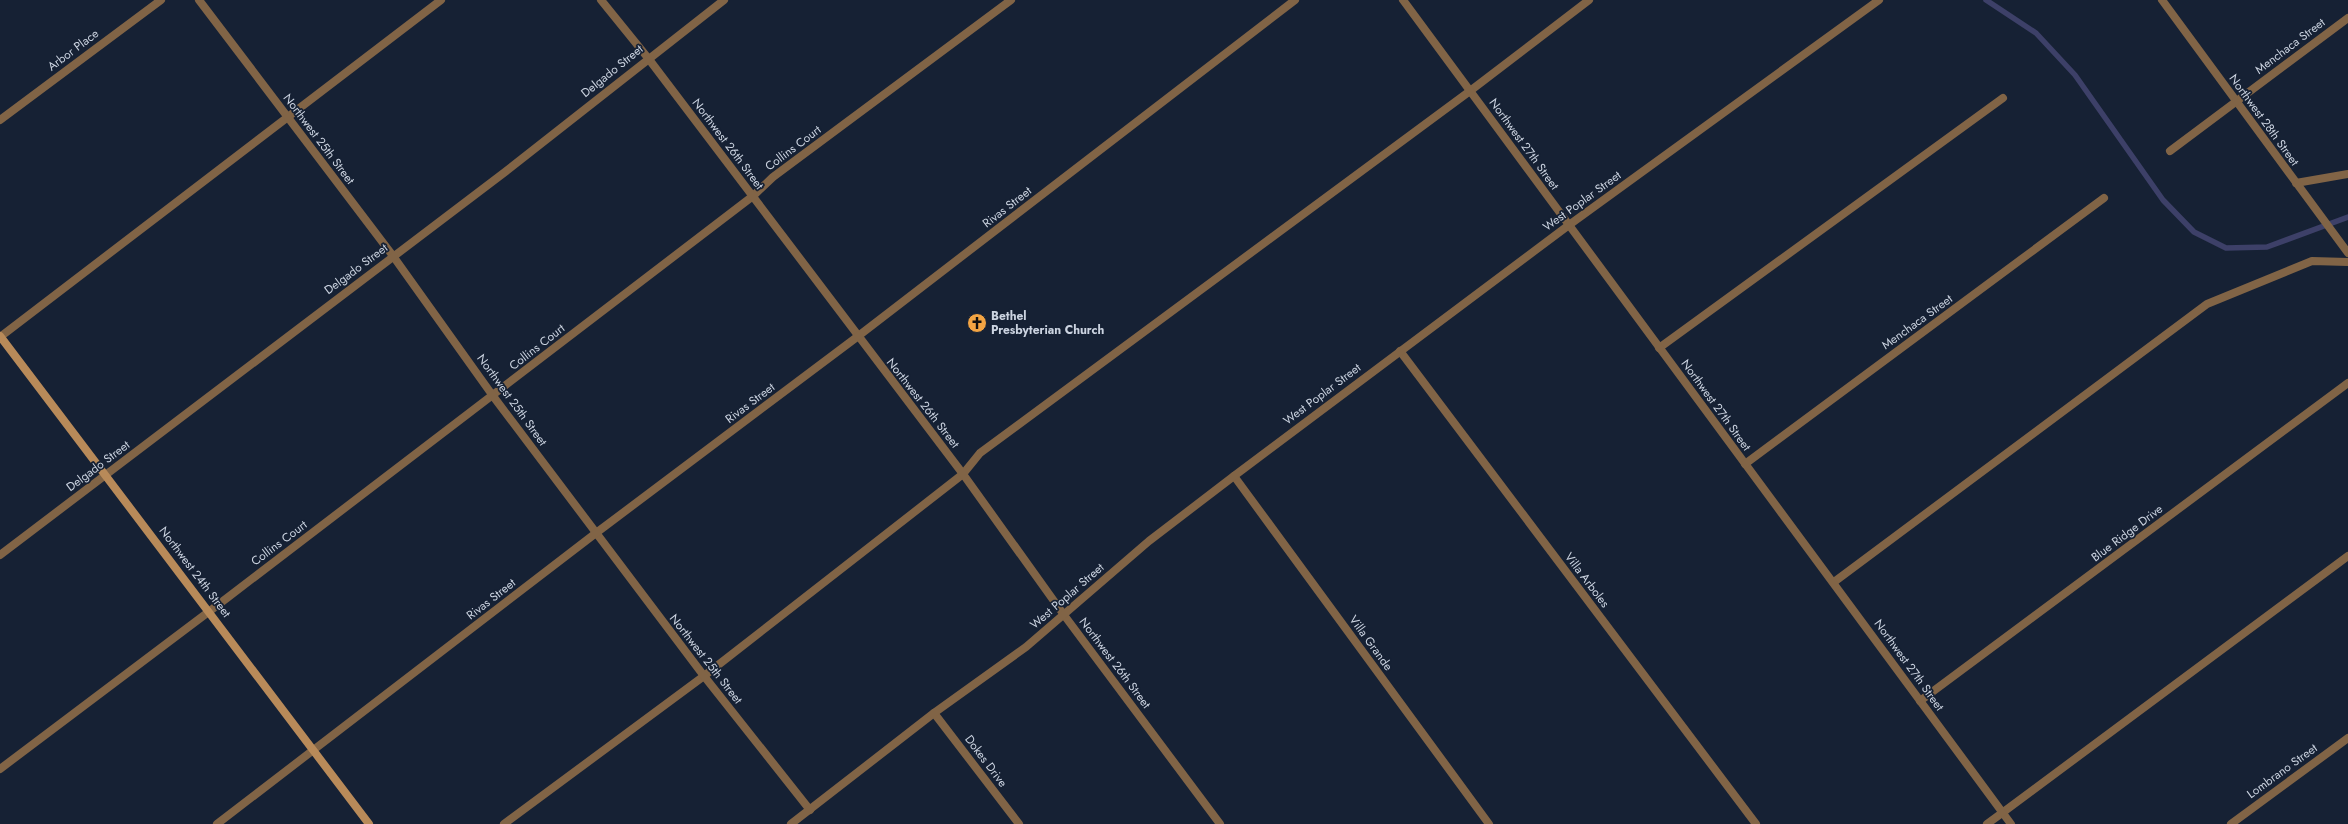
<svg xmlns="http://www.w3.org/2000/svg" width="2348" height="824" viewBox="0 0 2348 824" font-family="Jost,sans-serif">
<rect width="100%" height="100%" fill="#162134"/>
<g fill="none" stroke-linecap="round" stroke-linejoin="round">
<!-- stream -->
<polyline stroke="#3d4068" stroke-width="5.5" points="1986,0 2036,33 2075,75 2163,200 2194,232 2226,248 2267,247 2348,217"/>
<!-- service -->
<g stroke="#816446" stroke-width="8">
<polyline points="2296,183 2348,174"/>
<polyline points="0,337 441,0"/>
<polyline points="1659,348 2003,98"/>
<polyline points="1834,582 2207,304 2312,261 2348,262"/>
<polyline points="0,769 227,598 753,196 773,177 1011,0"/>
<polyline points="2002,813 2348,556"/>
<polyline points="504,824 704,676 963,474 980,453 1470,91 1589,0"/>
</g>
<!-- minor -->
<g stroke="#816446" stroke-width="8">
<polyline points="199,0 393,256 493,396 704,676 810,810"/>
<polyline points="601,0 648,58 963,474 1064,615 1220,824"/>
<polyline points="1403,0 2011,824"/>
<polyline points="2162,0 2348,253"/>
<polyline points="0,120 161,0"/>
<polyline points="2170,151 2348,18"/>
<polyline points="1400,351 1756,824"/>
<polyline points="1745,464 2104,198"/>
<polyline points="1234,476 1489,824"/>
<polyline points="0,555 505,172 724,0"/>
<polyline points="1920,701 2348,383"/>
<polyline points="934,713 1019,824"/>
<polyline points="217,824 596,533 857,337 1295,0"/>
<polyline points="791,824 934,713 1026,647 1149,541 1234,476 1569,225 1879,0"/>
<polyline points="1987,824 2002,813"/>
<polyline points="2231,824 2348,738"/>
</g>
<!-- secondary -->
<polyline stroke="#b88a59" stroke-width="8" points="0,336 369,824"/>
</g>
<!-- icons -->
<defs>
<g id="church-disc" transform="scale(1)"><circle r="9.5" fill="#f3a443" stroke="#162134"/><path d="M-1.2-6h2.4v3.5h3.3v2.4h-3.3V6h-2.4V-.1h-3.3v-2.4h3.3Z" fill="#111"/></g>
</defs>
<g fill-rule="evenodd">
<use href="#church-disc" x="977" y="323"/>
</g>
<g text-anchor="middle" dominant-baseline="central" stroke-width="3.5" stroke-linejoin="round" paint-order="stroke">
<!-- street labels -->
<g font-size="12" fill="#cbd3e0" stroke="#162134">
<text transform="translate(2290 46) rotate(-37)">Menchaca Street</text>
<text transform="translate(73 50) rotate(-37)">Arbor Place</text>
<text transform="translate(612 71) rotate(-39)">Delgado Street</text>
<text transform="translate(2264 120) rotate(54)">Northwest 28th Street</text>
<text transform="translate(319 139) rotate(53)">Northwest 25th Street</text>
<text transform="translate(728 144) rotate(53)">Northwest 26th Street</text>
<text transform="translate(1524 144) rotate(54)">Northwest 27th Street</text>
<text transform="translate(793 148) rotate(-37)">Collins Court</text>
<text transform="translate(1582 201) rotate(-36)">West Poplar Street</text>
<text transform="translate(1007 207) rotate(-38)">Rivas Street</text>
<text transform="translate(356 269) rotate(-37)">Delgado Street</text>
<text transform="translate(1917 322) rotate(-36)">Menchaca Street</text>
<text transform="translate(537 347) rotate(-38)">Collins Court</text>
<text transform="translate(1322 394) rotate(-37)">West Poplar Street</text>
<text transform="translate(512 400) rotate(54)">Northwest 25th Street</text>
<text transform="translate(750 403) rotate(-37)">Rivas Street</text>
<text transform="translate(923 403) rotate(52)">Northwest 26th Street</text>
<text transform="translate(1716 405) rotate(54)">Northwest 27th Street</text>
<text transform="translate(98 466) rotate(-37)">Delgado Street</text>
<text transform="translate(2127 533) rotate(-37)">Blue Ridge Drive</text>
<text transform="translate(279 543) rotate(-37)">Collins Court</text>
<text transform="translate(195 572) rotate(53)">Northwest 24th Street</text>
<text transform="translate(1587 580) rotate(53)">Villa Arboles</text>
<text transform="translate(1067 596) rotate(-41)">West Poplar Street</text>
<text transform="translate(491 599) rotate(-38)">Rivas Street</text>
<text transform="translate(1371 643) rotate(54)">Villa Grande</text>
<text transform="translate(706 659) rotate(52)">Northwest 25th Street</text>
<text transform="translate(1115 663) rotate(53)">Northwest 26th Street</text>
<text transform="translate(1909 665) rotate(54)">Northwest 27th Street</text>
<text transform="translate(986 761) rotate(53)">Dokes Drive</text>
<text transform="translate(2282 771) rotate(-36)">Lombrano Street</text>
</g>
<!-- poi labels -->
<g font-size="12" font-weight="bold" fill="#cbd3e0" stroke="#162134" text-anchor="start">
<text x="991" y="316">Bethel<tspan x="991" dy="14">Presbyterian Church</tspan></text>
</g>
</g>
</svg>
